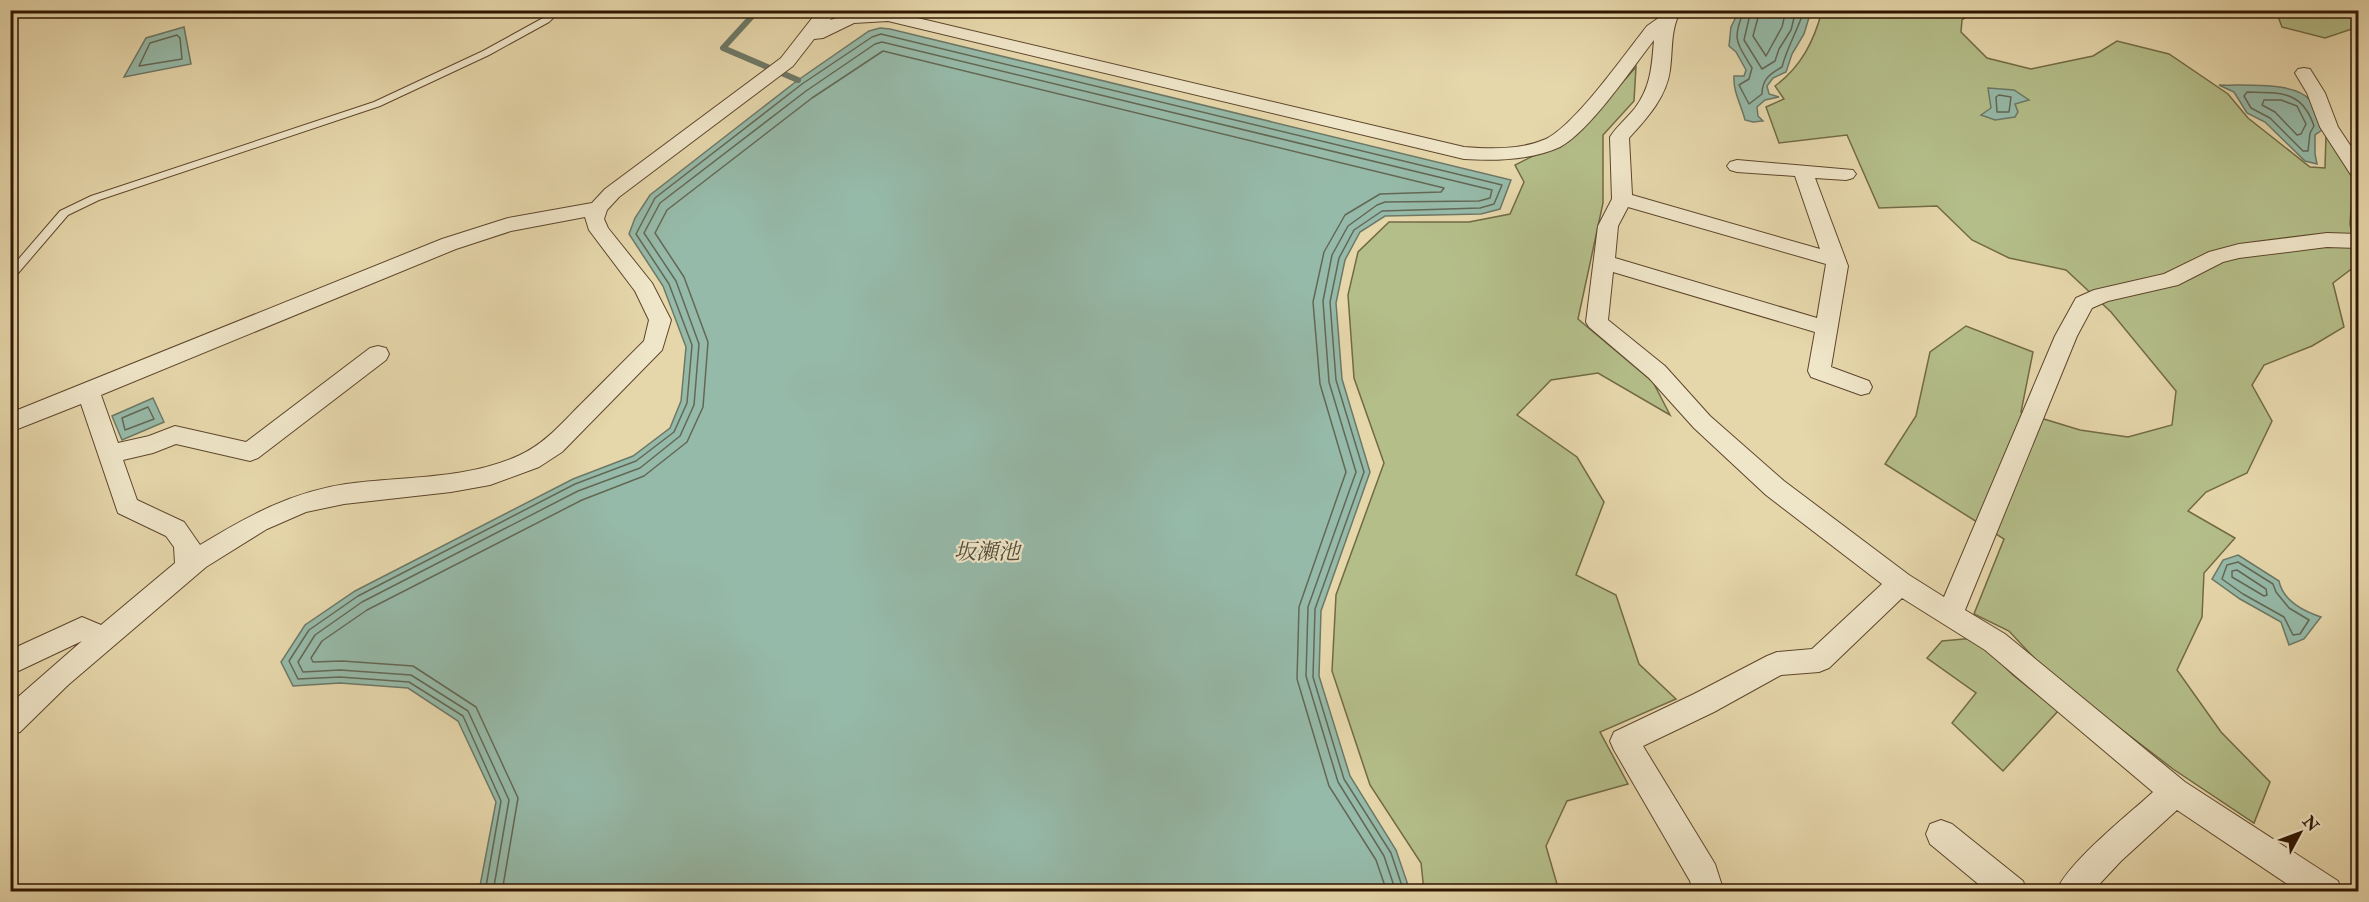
<svg xmlns="http://www.w3.org/2000/svg" width="2369" height="902" viewBox="0 0 2369 902" font-family="'IM FELL Double Pica','Noto Serif JP',serif">
<rect width="100%" height="100%" fill="#e6d7ab"/>
<filter id="stains"><feTurbulence type="fractalNoise" baseFrequency=".00333" numOctaves="4"/><feColorMatrix values="0 0 0 0 .2 0 0 0 0 .09 0 0 0 0 .02 0 0 0 .5 -.17"/></filter>
<radialGradient id="worn" r=".72"><stop offset=".6" stop-color="#630" stop-opacity="0"/><stop offset="1" stop-color="#630" stop-opacity=".3"/></radialGradient>
<!-- green -->
<g fill="#b4be89" stroke="#726a45" stroke-width="1.5">
<path d="M1822,11H1975L1962,20L1961,32L1987,58L2031,69L2093,56L2117,41L2169,54L2228,94L2248,118L2310,167L2325,168L2326,135L2353,178L2350,224L2358,264L2333,283L2344,327L2312,346L2264,365L2252,385L2272,421L2247,473L2206,492L2188,511L2235,538L2204,573L2202,617L2177,670L2221,732L2270,782L2254,823L2173,769L2049,674L2009,631L1974,614L2004,539L1885,464L1916,416L1930,352L1966,326L2033,352L2021,412L2080,430L2128,437L2172,425L2176,391L2111,312L2066,270L2009,258L1972,240L1937,206L1879,208L1847,135L1779,143L1766,107L1784,99L1775,86C1801,67 1814,41 1822,11Z"/>
<polygon points="2276,11 2358,11 2358,27 2325,38 2282,27"/>
<polygon points="1636,67 1634,101 1603,135 1603,203 1578,319 1653,382 1670,415 1598,373 1551,380 1517,415 1577,457 1604,502 1576,575 1616,595 1639,664 1676,699 1600,732 1628,784 1567,801 1546,846 1559,891 1424,891 1421,863 1370,785 1332,671 1336,595 1384,463 1354,378 1348,295 1358,252 1389,222 1469,222 1510,214 1524,182 1515,165 1577,134"/>
<polygon points="1975,638 2013,675 2058,711 2003,771 1952,723 1976,693 1927,658 1942,641"/>
</g>
<!-- water -->
<g fill="#96baa9" stroke="#6d7866" stroke-width="1.5">
<path d="M1739,11H1811L1804,34L1792,54L1786,72L1773,78L1767,86L1769,94L1779,97L1765,100L1757,107L1758,116L1763,121L1753,122L1745,120C1741,104 1733,92 1734,76H1744L1746,70L1736,52L1729,46L1731,27Z"/>
<polygon points="184,27 191,64 124,77 146,38"/>
<polygon points="880,28 890,29 1511,180 1500,209 1481,214 1385,216 1360,232 1345,260 1336,303 1342,379 1370,472 1321,611 1319,676 1350,776 1396,850 1410,891 479,891 496,802 458,721 408,688 340,683 293,686 281,662 305,625 355,591 573,479 633,456 670,428 681,401 686,347 663,286 629,234 635,218 650,195 798,80 869,31"/>
<path d="M2219,85C2243,86 2294,81 2310,100C2316,108 2319,120 2322,130L2315,135V154L2317,164L2305,161L2265,122L2247,113L2234,92Z"/>
<polygon points="1988,88 2014,90 2029,100 2015,104 2018,112 2015,117 1995,120 1981,115 1991,108"/>
<polygon points="153,398 164,422 122,440 112,416"/>
<path d="M2238,555L2279,581C2283,601 2303,611 2321,617L2304,639L2289,645L2281,622L2240,599L2212,579L2223,560Z"/>
</g>
<g fill="none" stroke-linecap="round" stroke-linejoin="round">
<!-- shore -->
<g stroke="#636855" stroke-width="1.5">
<path d="M1744,10C1732,40 1736,41 1752,68L1749,79L1739,85L1749,104L1762,94C1762,79 1770,74 1782,67C1787,47 1798,30 1804,10"/>
<polyline points="1751,10 1744,40 1762,69 1775,61 1779,49 1791,30 1796,10"/>
<polyline points="1760,10 1753,36 1766,56 1782,27 1786,10"/>
<polygon points="177,35 180,38 182,59 139,66 150,43"/>
<path d="M2247,92C2280,93 2302,90 2314,126L2310,133L2308,151H2303L2270,118L2251,108L2244,96Z"/>
<polygon points="1999,95 2011,97 2009,112 1997,112 1996,97"/>
<polygon points="2264,100 2281,100 2297,106 2306,124 2301,134 2297,135 2275,112 2262,105"/>
<polygon points="148,407 154,419 125,430 122,418"/>
<polygon points="2238,562 2273,584 2276,592 2289,608 2309,620 2300,634 2293,635 2284,617 2243,594 2222,579 2227,565"/>
<polygon points="2237,570 2266,589 2267,595 2264,596 2232,577 2232,571"/>
<polyline points="485,892 501,801 463,716 409,682 340,677 298,679 289,661 309,630 358,596 575,484 636,461 674,432 687,403 692,345 669,284 636,234 655,198 802,84 872,37 881,34 1502,185 1494,204 1480,208 1382,211 1354,230 1339,258 1330,302 1336,380 1364,472 1315,609 1313,677 1344,779 1391,853 1404,892"/>
<polyline points="493,892 509,800 468,711 411,675 340,670 303,672 298,662 315,635 362,602 578,491 640,468 680,436 694,405 699,344 676,281 644,233 660,203 806,91 875,44 882,42 1492,190 1490,198 1479,201 1385,202 1377,205 1348,226 1332,255 1323,301 1329,382 1356,472 1308,607 1306,676 1338,782 1384,856 1396,892"/>
<polyline points="502,892 518,798 476,707 413,666 342,661 313,662 311,658 322,641 367,610 582,500 644,476 687,442 703,407 708,342 684,277 655,233 667,210 812,98 883,51 1444,188 1441,192 1380,194 1345,215 1324,252 1313,302 1320,384 1346,472 1299,607 1297,679 1329,786 1376,860 1387,892"/>
</g>
<!-- stream -->
<polyline stroke="#6d7866" stroke-width="6" points="755,10 755,13 723,48 798,80"/>
<!-- lane casing -->
<g stroke="#5e462c" stroke-width="2">
<polygon id="lane" points="551,10 561,10 549,22 489,55 380,106 99,200 68,215 14,278 10,279 10,269 60,211 91,196 374,102 483,51 543,18"/>
</g>
<!-- street casing -->
<g stroke="#5e462c" stroke-width="2">
<g id="street">
<path d="M821,10H840L830,20L859,12L888,11L1464,147C1490,149 1521,150 1546,139C1576,124 1624,55 1647,26L1660,17L1664,10H1681C1670,30 1673,49 1670,70C1666,98 1647,118 1629,138L1632,195L1820,249L1795,176L1737,172L1730,170L1727,166L1730,162L1737,160L1853,170L1856,174L1853,178L1846,180L1815,178L1848,266L1831,367L1869,381L1872,387L1869,393L1861,395L1811,377L1808,371L1815,332L1613,272L1608,320L1665,366L1710,416L1784,481L1909,575L1944,597L2055,336L2076,298L2094,290L2164,274L2209,252L2239,244L2327,233L2358,234V248L2327,247L2239,258L2223,262L2178,285L2108,301L2092,308L2077,336L1965,610L2005,634L2185,782L2338,881L2342,892H2299L2177,810L2121,861L2092,892H2056C2068,862 2128,815 2153,792L1985,650L1902,598L1829,668L1819,672L1781,675L1714,712L1643,746L1715,864L1724,892H1693L1690,881L1614,750L1610,741L1614,732L1694,694L1767,656L1777,652L1812,649L1882,584L1766,495L1694,428L1649,378L1589,327L1586,322L1598,226L1612,199L1610,137C1617,126 1627,118 1635,108C1651,87 1652,65 1654,40C1632,68 1590,131 1560,147C1532,160 1494,161 1464,159L888,21L854,23L823,38L814,39L793,66L619,197L607,210L604,219L608,228L652,283L671,320L662,350L562,452L539,467L490,485L451,492L344,504L306,512L267,529L206,567L68,685L20,732L10,735V704L82,641L10,675V650L82,617L101,625L175,563L174,547L166,536L118,513L81,404L10,432V413L442,239L508,218L592,203L605,189L781,58L813,17ZM1628,207L1826,264L1817,318L1615,258L1618,226ZM585,217L589,230L635,291L649,320L644,341C622,363 601,384 579,406C561,424 544,444 520,455C466,480 404,476 346,484C291,492 246,517 200,545L184,522L137,500L123,460L153,453L176,444L250,461L258,458L386,360L389,354L386,348L378,346L370,348L246,442L175,426L149,436L118,443L101,395L456,249L511,231Z"/>
<polygon points="2304,68 2310,69 2325,93 2338,127 2358,157 2358,177 2351,175 2320,127 2307,93 2295,73 2298,69"/>
<polygon points="1941,820 1952,824 2023,881 2027,892 1988,892 1930,844 1926,834 1930,824"/>
</g>
</g>
<!-- lane -->
<use href="#lane" fill="#efe5c8" fill-rule="evenodd"/>
<!-- street -->
<use href="#street" fill="#efe5c8" fill-rule="evenodd"/>
</g>
<g text-anchor="middle" dominant-baseline="central" stroke-width="4.5" stroke-linejoin="round" paint-order="stroke">
<!-- water labels -->
<g font-size="22" font-style="italic" fill="#544f3c" stroke="#efe5c8">
<text x="987" y="552">坂瀬池</text>
</g>
</g>
<!-- margin -->
<rect width="2369" height="902" fill="none" stroke="#e6d7ab" stroke-width="36"/>
<rect x="12" y="12" width="2345" height="878" fill="none" stroke="#301601" stroke-width="3"/>
<rect x="18" y="18" width="2333" height="866" fill="none" stroke="#301601" stroke-width="1.5"/>
<!-- north arrow -->
<g transform="translate(2300 833) rotate(49)" stroke="#efe5c8" stroke-width="4.5" paint-order="stroke">
<path d="M0-4.5L10 22L0 15L-10 22Z" fill="#301601"/>
<text y="-9" font-size="16" font-weight="bold" text-anchor="middle" fill="#301601">N</text>
</g>
<rect width="100%" height="100%" filter="url(#stains)"/>
<rect width="100%" height="100%" fill="url(#worn)"/>
</svg>
